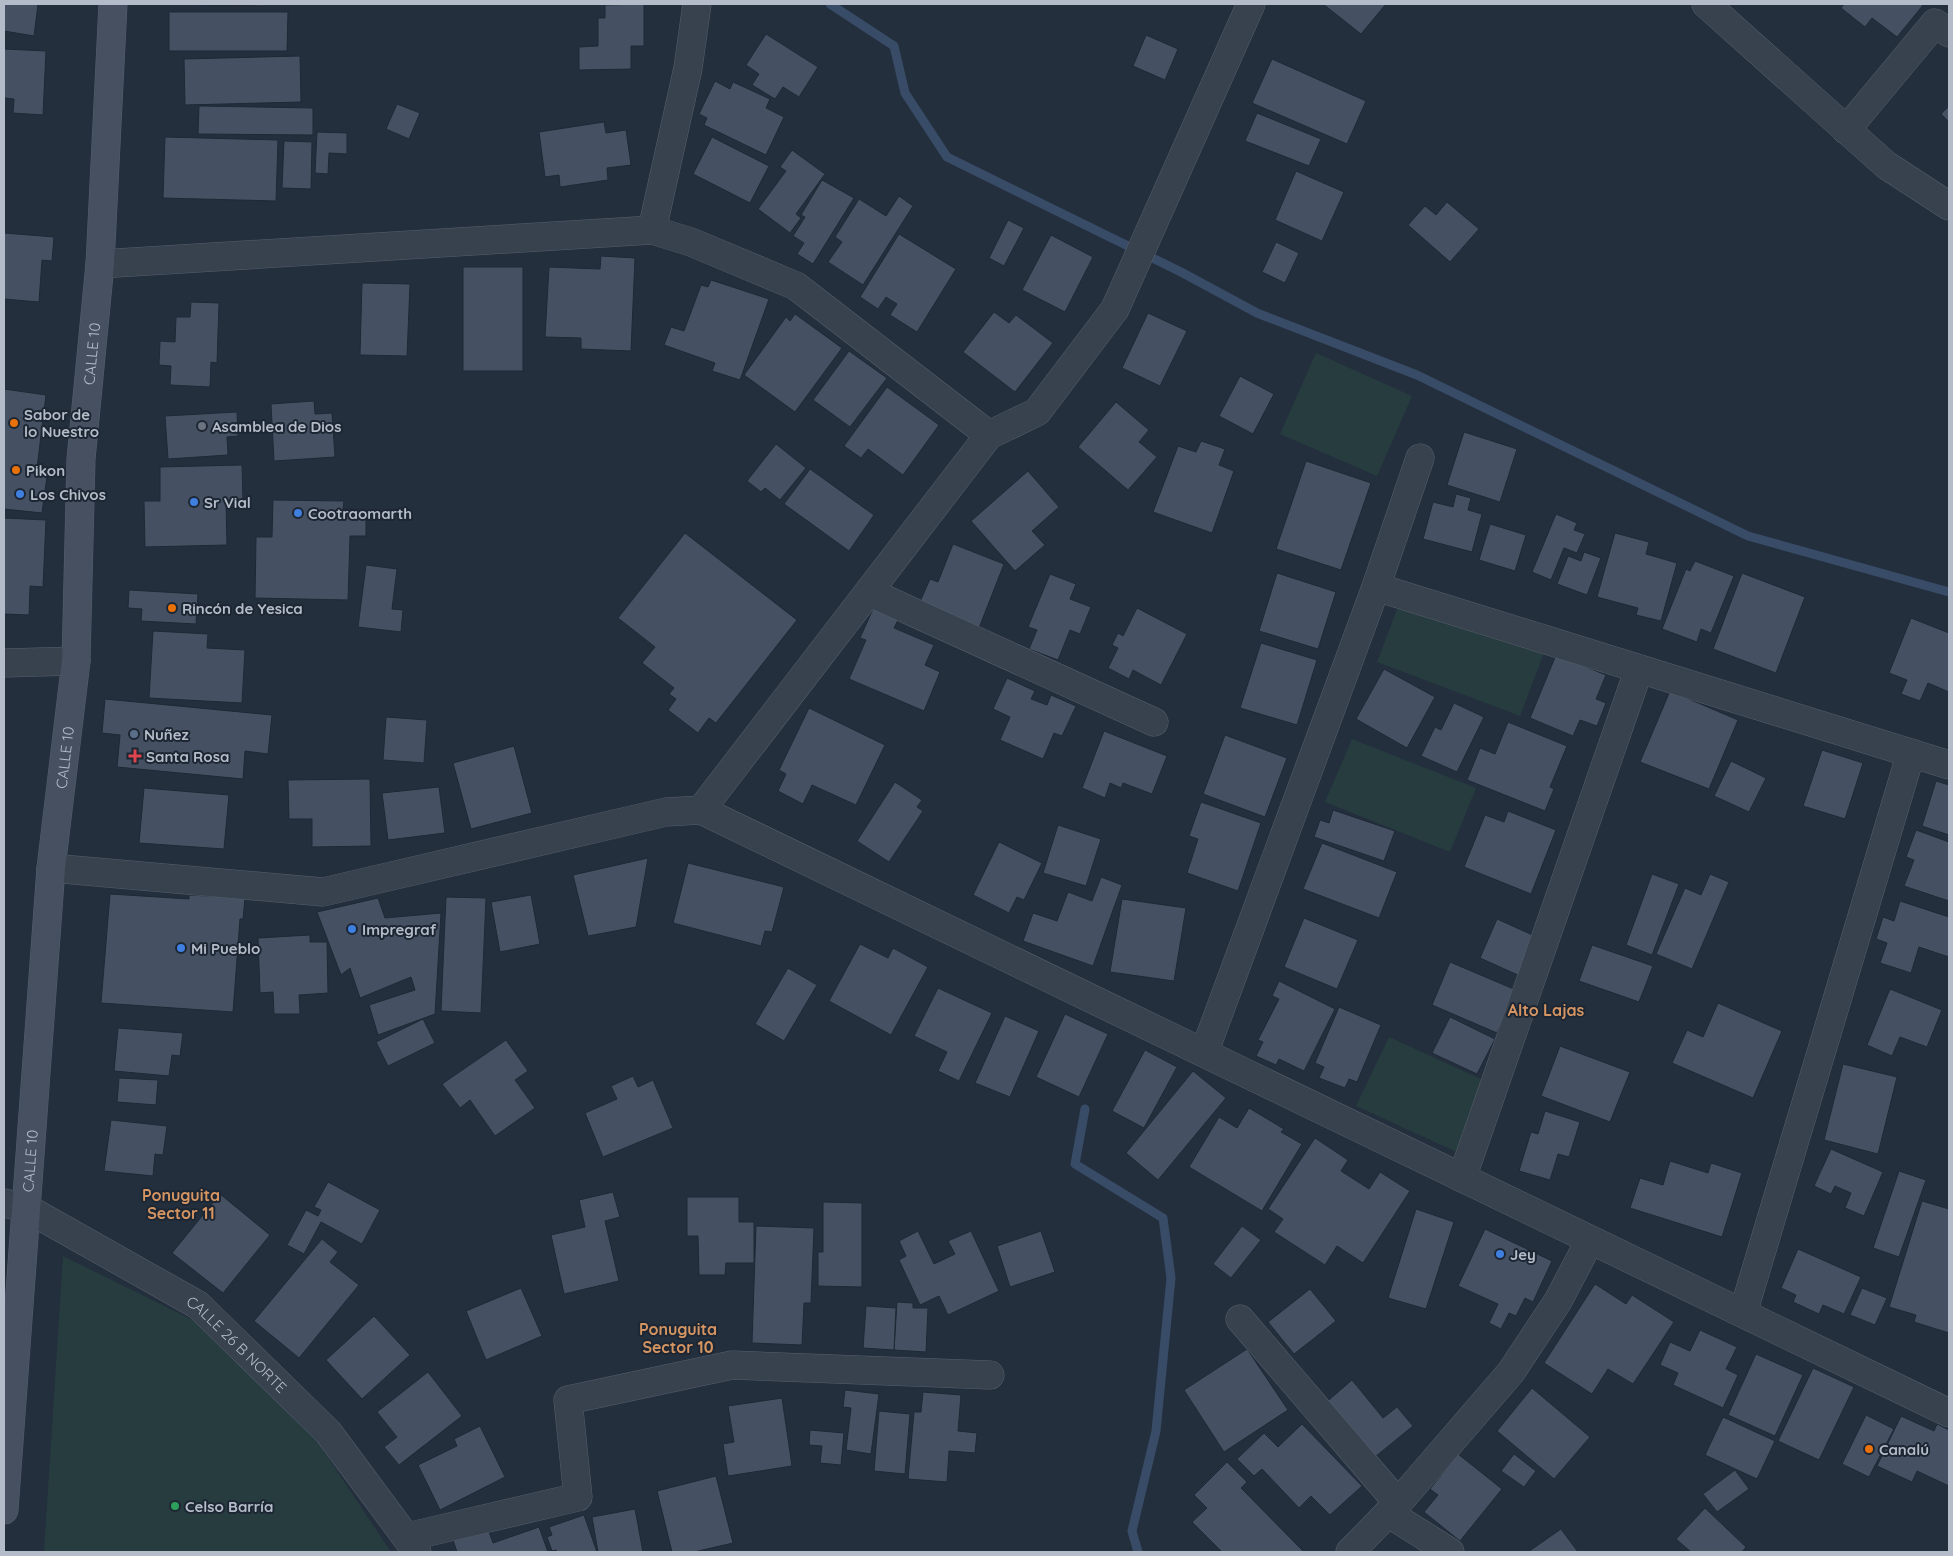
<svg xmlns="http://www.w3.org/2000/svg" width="1953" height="1556" viewBox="0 0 1953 1556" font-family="Quicksand,sans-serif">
<rect width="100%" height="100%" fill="#242f3e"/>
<!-- green -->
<g fill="#263c3f">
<polygon points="1316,353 1412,396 1377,476 1280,434"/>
<polygon points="1401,599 1544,653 1520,716 1377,662"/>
<polygon points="1352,739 1476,788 1450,852 1325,802"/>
<polygon points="1389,1037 1492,1084 1459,1153 1356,1106"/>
<polygon points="63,1256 209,1328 319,1444 391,1552 44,1552"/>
</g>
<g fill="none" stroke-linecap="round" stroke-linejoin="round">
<!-- stream -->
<g stroke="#394c67" stroke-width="9">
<polyline points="830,4 894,46 905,93 947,157 1181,272 1257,313 1417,375 1748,536 1949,592"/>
<polyline points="1085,1109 1075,1164 1163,1218 1171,1278 1156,1431 1132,1531 1138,1552"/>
</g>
</g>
<!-- building -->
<g fill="#455162" stroke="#1f2835">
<polygon points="4,4 38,4 34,36 4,31"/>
<polygon points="175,4 264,4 264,6"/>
<polygon points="644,4 644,46 631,46 631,69 579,70 579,47 598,46 598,18 605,18 605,5"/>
<polygon points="1323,4 1386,4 1361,34"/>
<polygon points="1844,4 1924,4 1897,37 1872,18 1865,27 1841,8"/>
<polygon points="169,12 288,12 287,51 169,51"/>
<polygon points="766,34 818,67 799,97 783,87 775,99 752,85 759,74 746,65"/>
<polygon points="1146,35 1178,49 1165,80 1133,66"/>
<polygon points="4,49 46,51 43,115 13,113 14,99 4,98"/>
<polygon points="300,56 301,102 185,105 184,59"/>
<polygon points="1272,59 1366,101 1347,144 1252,103"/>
<polygon points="715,81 730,89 733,82 770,99 766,108 784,117 766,155 704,125 707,118 699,114"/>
<polygon points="397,104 420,113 409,139 386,129"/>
<polygon points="199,106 313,108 313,135 198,134"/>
<polygon points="1949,106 1949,122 1941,114"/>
<polygon points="1257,113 1321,139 1309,166 1245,141"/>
<polygon points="604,122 606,133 626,130 631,165 607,168 608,180 560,187 559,175 545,177 539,132"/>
<polygon points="317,132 347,133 347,154 329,153 328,174 315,173"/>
<polygon points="165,137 278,140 276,201 163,198"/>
<polygon points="712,137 769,166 750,203 693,174"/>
<polygon points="284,141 312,142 311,189 282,188"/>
<polygon points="792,150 825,174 796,214 801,218 790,233 758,209 786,171 780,167"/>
<polygon points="1296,171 1344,192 1322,241 1275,220"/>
<polygon points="822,180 854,198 813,264 797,254 804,243 793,236 805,217 801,215"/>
<polygon points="899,196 913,206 863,285 828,262 842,242 835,237 859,199 886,216"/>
<polygon points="1447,202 1479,229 1450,262 1408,225 1425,206 1436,215"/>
<polygon points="1008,220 1024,228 1004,266 989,258"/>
<polygon points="4,233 54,237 52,261 42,260 39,302 4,299"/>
<polygon points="899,234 956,269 917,332 890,315 897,304 886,297 878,309 860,297"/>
<polygon points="1051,235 1093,257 1065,312 1022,290"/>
<polygon points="1276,242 1299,253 1285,283 1262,272"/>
<polygon points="601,256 635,258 631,351 581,349 581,338 545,337 549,267 600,269"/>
<rect x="463" y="267" width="60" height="104"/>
<polygon points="711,280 769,299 740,380 712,371 715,363 664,345 671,327 684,331 701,285 708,287"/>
<polygon points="362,283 410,284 407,356 360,355"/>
<polygon points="191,302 219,303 217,363 211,362 210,387 170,385 171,366 159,365 160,341 175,342 176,317 190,317"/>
<polygon points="994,312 1009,323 1016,315 1053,343 1015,392 963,352"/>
<polygon points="1148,313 1187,331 1160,386 1122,368"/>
<polygon points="795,314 842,348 795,412 744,375 786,317 790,321"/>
<polygon points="849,351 887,378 850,427 813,400"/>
<polygon points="1240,376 1274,394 1253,434 1219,416"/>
<polygon points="887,387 939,425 903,475 868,449 861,458 844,446"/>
<polygon points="4,389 46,395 37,468 48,469 42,513 4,509"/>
<polygon points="314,401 315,414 332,413 335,457 274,461 271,404"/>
<polygon points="1116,402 1149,430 1139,442 1157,457 1128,490 1078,447"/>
<polygon points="237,412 238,436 227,437 228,455 168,459 165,416"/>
<polygon points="1464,432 1517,449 1500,502 1447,485"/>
<polygon points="1201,441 1225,449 1219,465 1234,471 1212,533 1153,512 1178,446 1196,452"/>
<polygon points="776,444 806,468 780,500 765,488 761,492 747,481"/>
<polygon points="1306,461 1371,483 1341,570 1276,549"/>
<polygon points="242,465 243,501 226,501 227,545 145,547 144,501 160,501 160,467"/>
<polygon points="810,469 874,515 849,551 784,504"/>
<polygon points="1028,471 1059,507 1032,531 1045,545 1015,571 971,521"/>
<polygon points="1456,494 1471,498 1468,510 1482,514 1472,552 1423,539 1433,502 1453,507"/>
<polygon points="273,500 344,501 343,509 366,510 366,536 350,536 348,600 255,598 256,537 272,537"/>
<polygon points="1556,514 1577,523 1574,530 1585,534 1577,553 1564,548 1551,580 1532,572"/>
<polygon points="4,518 46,520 43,587 30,586 29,615 4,614"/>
<polygon points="1490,524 1526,535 1515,571 1479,560"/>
<polygon points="685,533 797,620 716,723 709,718 698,733 668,710 676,699 669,694 674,688 642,663 655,647 618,618"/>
<polygon points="1615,533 1649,542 1646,554 1677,563 1661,621 1636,615 1638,608 1597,597"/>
<polygon points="953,544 1004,564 979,628 919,604 930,579 938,582"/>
<polygon points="1584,552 1601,558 1587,595 1557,584 1568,556 1581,561"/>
<polygon points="1695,561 1734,576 1711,633 1701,629 1697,642 1662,629 1686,569 1690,571"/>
<polygon points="366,565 397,569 392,609 403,610 401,632 358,627"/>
<polygon points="1277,573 1336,592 1318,649 1259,631"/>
<polygon points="1742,573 1805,597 1776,673 1713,649"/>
<polygon points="1050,574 1076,584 1070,599 1091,607 1080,634 1070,630 1058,660 1029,649 1037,630 1028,627"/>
<polygon points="129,590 198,594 196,624 141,621 142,609 128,608"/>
<polygon points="1137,608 1187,634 1161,685 1133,670 1129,679 1108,668 1118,648 1112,645 1118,633 1123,636"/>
<polygon points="873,609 898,620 894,628 934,645 925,665 940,672 924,711 849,679 866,640 860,638"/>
<polygon points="1911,618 1949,633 1949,692 1928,683 1920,701 1901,694 1907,680 1889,673"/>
<polygon points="153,631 208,634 207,648 245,650 242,703 149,698"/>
<polygon points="1261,643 1317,660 1297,725 1240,708"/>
<polygon points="1556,655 1606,675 1596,699 1606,703 1597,726 1580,720 1573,736 1530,718"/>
<polygon points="1384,669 1435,697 1407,748 1356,719"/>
<polygon points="1007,678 1035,691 1031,699 1047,705 1051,695 1076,706 1062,736 1054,733 1043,759 1000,740 1010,717 993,709"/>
<polygon points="1670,691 1738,720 1709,789 1640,762"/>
<polygon points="105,699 272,715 268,754 245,751 243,779 117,767 120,735 102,733"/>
<polygon points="1454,703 1484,717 1457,772 1421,756 1435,727 1441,730"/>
<polygon points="809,708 885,745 856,805 812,785 803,804 778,791 786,774 779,770"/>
<polygon points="386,717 427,720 424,763 383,760"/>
<polygon points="1508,722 1567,746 1550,787 1554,789 1545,811 1467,780 1480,748 1495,754"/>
<polygon points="1104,731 1167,756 1152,794 1123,783 1121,788 1110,783 1105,798 1082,788"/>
<polygon points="1225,735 1287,758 1265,817 1203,794"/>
<polygon points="514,746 532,813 471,829 453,763"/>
<polygon points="1822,750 1863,763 1845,819 1803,806"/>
<polygon points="1731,761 1766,778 1749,812 1714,796"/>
<polygon points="370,779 371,846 312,847 312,819 289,819 288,780"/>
<polygon points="1936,781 1949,785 1949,835 1922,826"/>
<polygon points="895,782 922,800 917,807 923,811 889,862 857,841"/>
<polygon points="439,787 445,833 388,840 382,793"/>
<polygon points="144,788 229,795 224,849 139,843"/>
<polygon points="1201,802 1261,823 1238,891 1187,873 1198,839 1189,836"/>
<polygon points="1333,810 1395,831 1384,861 1314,837 1320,820 1329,823"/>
<polygon points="1508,811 1556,830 1531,894 1464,867 1485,815 1504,822"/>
<polygon points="1058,825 1101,839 1086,886 1043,873"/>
<polygon points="1916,830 1949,842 1949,901 1904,886 1914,860 1906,857"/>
<polygon points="999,842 1042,863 1024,900 1017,897 1009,913 973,895"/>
<polygon points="1322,843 1397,872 1379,918 1303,889"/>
<polygon points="648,858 636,927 588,936 573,875"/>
<polygon points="688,863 784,887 772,932 765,931 761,946 673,923"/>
<polygon points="1652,874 1679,884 1652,955 1626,945"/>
<polygon points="1710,874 1729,882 1692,969 1656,954 1685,888 1701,895"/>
<polygon points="1101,877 1122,885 1093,966 1023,941 1033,913 1057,921 1068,892 1092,901"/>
<polygon points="110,894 189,899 189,895 245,898 243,919 240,919 233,1012 101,1003"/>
<polygon points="531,895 540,944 500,952 491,902"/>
<polygon points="446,897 486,898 481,1013 441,1011"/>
<polygon points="378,898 385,918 441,913 435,1014 378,1035 369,1005 415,990 411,977 360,998 350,968 341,975 317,912"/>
<polygon points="1122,899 1186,908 1174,981 1110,972"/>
<polygon points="1900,901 1949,917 1949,957 1919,947 1911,973 1880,963 1887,943 1876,939 1883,917 1894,921"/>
<polygon points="1304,918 1358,940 1337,989 1284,967"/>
<polygon points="1497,919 1537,937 1520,976 1480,958"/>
<polygon points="310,935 310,942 327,942 328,993 299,995 300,1014 274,1014 273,992 260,993 258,938"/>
<polygon points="860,944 888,958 893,948 928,967 891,1035 829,1001"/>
<polygon points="1592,945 1653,966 1639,1002 1579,981"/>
<polygon points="1450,962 1516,990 1497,1033 1432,1005"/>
<polygon points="788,968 817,985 784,1041 755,1024"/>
<polygon points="1279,981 1335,1009 1304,1071 1279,1059 1276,1065 1256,1056 1263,1042 1258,1040 1279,999 1272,996"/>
<polygon points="938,988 992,1013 959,1081 938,1071 947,1052 914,1036"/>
<polygon points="1890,989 1942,1010 1927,1047 1900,1037 1892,1056 1867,1045"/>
<polygon points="1718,1003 1782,1031 1753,1098 1672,1063 1687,1030 1703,1037"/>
<polygon points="1339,1007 1381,1025 1357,1082 1349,1079 1345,1088 1319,1078 1324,1067 1315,1063"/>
<polygon points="1065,1014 1108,1034 1079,1097 1036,1077"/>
<polygon points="1005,1016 1039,1031 1010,1097 975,1083"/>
<polygon points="1450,1017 1495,1039 1477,1074 1432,1053"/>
<polygon points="423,1019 435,1043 388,1066 376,1042"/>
<polygon points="118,1028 183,1033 180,1056 172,1055 169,1076 114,1071"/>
<polygon points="506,1040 528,1071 515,1080 535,1108 495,1136 470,1100 460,1108 442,1084"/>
<polygon points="1560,1046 1630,1072 1610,1122 1541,1096"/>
<polygon points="1145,1050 1177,1067 1144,1128 1112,1111"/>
<polygon points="1843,1064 1897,1077 1878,1154 1824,1140"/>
<polygon points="1193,1071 1226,1098 1158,1180 1126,1153"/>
<polygon points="633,1076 638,1087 653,1080 673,1128 603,1157 585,1113 617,1099 611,1086"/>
<polygon points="119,1078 158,1080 156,1105 117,1102"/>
<polygon points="1249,1108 1284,1129 1281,1132 1302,1144 1262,1211 1189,1167 1219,1117 1237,1128"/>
<polygon points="1545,1111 1580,1122 1569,1157 1558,1154 1550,1180 1519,1171 1531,1132 1538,1134"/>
<polygon points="111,1120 167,1126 163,1155 155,1154 153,1176 104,1171"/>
<polygon points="1315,1138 1348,1160 1341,1171 1369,1189 1380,1172 1410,1191 1363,1263 1337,1246 1325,1265 1274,1232 1283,1219 1268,1209"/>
<polygon points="1831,1149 1883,1172 1864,1216 1845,1208 1851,1193 1835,1186 1831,1194 1814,1186"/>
<polygon points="1670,1161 1708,1173 1711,1163 1742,1173 1722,1237 1630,1208 1640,1178 1663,1185"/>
<polygon points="1899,1171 1926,1180 1899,1257 1873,1248"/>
<polygon points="328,1182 380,1210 362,1244 321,1222 304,1254 287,1245 306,1210 318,1216 321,1210 314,1207"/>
<polygon points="613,1192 620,1217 605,1221 619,1281 564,1294 551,1235 585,1227 579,1200"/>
<polygon points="220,1194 270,1235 223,1293 172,1253"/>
<polygon points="687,1197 739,1197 739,1222 754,1222 754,1263 726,1263 725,1275 699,1275 698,1236 687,1236"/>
<polygon points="1922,1201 1949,1209 1949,1333 1914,1322 1916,1315 1889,1307"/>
<polygon points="823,1202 862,1203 862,1287 818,1286 818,1252 823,1252"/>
<polygon points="1416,1209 1454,1222 1426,1309 1388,1298"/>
<polygon points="756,1226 814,1228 811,1303 804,1303 802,1345 752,1343"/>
<polygon points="1242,1226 1261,1240 1231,1278 1213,1264"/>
<polygon points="1485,1229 1552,1261 1533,1302 1525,1298 1516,1316 1509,1313 1501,1329 1489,1323 1498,1304 1458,1286"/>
<polygon points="918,1231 934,1264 955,1254 948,1241 971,1231 999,1291 948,1315 939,1296 920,1305 899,1260 906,1256 899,1241"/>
<polygon points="1041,1231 1055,1272 1010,1287 997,1246"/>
<polygon points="322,1239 338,1252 330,1262 359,1285 299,1358 254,1321"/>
<polygon points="1798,1249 1861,1277 1844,1314 1823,1305 1819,1314 1793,1302 1796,1295 1781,1288"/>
<polygon points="1595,1284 1626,1304 1632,1295 1674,1322 1633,1384 1608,1369 1592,1394 1544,1363"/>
<polygon points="521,1288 542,1336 486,1360 466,1311"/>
<polygon points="1862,1288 1887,1298 1875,1325 1850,1315"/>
<polygon points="1310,1289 1336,1321 1294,1354 1268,1322"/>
<polygon points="897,1302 913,1303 913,1308 928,1308 926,1352 894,1350"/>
<polygon points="866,1306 896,1308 894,1350 863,1348"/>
<polygon points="374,1316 410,1355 362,1399 326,1360"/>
<polygon points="1700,1330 1737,1347 1726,1369 1738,1375 1723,1408 1673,1385 1678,1373 1660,1365 1670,1342 1690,1351"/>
<polygon points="1247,1349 1288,1410 1224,1452 1184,1390"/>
<polygon points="1756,1354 1803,1375 1775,1436 1728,1415"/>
<polygon points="1813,1368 1854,1387 1819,1460 1778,1441"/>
<polygon points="428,1372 462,1416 399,1465 384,1447 397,1437 377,1412"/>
<polygon points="1352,1380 1383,1418 1397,1407 1413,1426 1370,1461 1323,1405"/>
<polygon points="1532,1388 1590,1437 1554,1479 1497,1431"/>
<polygon points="845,1390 879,1394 871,1454 846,1450 851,1408 843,1407"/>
<polygon points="923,1392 961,1395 958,1431 977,1433 975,1453 949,1451 947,1482 908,1479 914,1412 921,1412"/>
<polygon points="782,1398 792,1466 728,1476 723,1444 734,1442 728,1406"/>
<polygon points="879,1411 910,1414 905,1474 874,1471"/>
<polygon points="1866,1415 1894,1429 1869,1477 1842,1464"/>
<polygon points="1901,1416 1934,1431 1937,1424 1949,1430 1949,1486 1917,1471 1912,1482 1877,1466"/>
<polygon points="1723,1417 1775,1441 1757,1479 1705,1455"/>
<polygon points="1302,1424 1362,1486 1330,1515 1311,1496 1299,1508 1262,1469 1254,1476 1237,1459 1264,1433 1278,1447"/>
<polygon points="480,1426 505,1477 440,1510 418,1465 457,1446 454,1439"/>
<polygon points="810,1430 844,1433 841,1465 820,1463 822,1446 809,1445"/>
<polygon points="1458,1454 1502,1489 1460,1541 1424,1512 1438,1495 1430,1489"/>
<polygon points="1514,1454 1536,1471 1524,1487 1501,1471"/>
<polygon points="1227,1462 1247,1482 1241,1488 1304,1552 1222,1552 1192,1522 1207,1508 1194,1495"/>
<polygon points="1735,1470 1749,1489 1717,1512 1703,1494"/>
<polygon points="716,1476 733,1543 694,1552 672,1552 657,1491"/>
<polygon points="1705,1508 1746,1547 1742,1552 1691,1552 1676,1539"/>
<polygon points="635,1509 643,1552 598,1552 592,1517"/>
<polygon points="584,1515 597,1552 557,1552 556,1550 552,1551 547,1537 552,1535 549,1527"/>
<polygon points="539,1527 548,1552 457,1552 453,1540 488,1529 493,1543"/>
<polygon points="1561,1529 1578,1552 1528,1552"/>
</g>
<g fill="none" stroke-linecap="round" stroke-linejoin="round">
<!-- street casing -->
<g stroke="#565f6c" stroke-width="29">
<g id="street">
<polyline points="1706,4 1886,165 1949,206"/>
<polyline points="1846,130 1935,23 1949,33"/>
<polyline points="652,230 688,68 697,4"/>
<polyline points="100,264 652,230 691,242 796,286 989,435 1037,412 1115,309 1251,4"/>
<polyline points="1376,587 1420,458"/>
<polyline points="869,592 1154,722"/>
<polyline points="4,663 76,661"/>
<polyline points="701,810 989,435"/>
<polyline points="51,868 323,892 666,812 701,810 1949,1413"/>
<polyline points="1204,1053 1376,587 1949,765"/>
<polyline points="1462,1178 1639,669"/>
<path id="s1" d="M4,1203L26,1208L198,1305L328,1432L417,1552"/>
<polyline points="1743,1313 1911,753"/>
<polyline points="1240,1319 1398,1503"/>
<polyline points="1388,1513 1450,1552"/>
<polyline points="407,1537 578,1497 568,1400 732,1365 990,1375"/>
<polyline points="1350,1552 1398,1503 1511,1372 1558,1301 1590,1240"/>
</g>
</g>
<!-- secondary casing -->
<g stroke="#565f6c" stroke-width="29">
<g id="secondary">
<path id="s2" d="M4,1510L51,868L76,661L81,459L100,264L113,4"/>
</g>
</g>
<!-- street -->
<use href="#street" stroke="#38414e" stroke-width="28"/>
<!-- secondary -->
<use href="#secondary" stroke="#465061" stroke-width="28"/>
</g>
<!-- markers -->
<g fill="#e8710a" stroke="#1d2633" stroke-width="2">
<circle cx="14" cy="423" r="5"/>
<circle cx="16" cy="470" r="5"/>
<circle cx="172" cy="608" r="5"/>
<circle cx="1869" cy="1449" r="5"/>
</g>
<circle fill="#6b7280" stroke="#1d2633" stroke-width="2" cx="202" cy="426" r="5"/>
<g fill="#3f7fe0" stroke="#1d2633" stroke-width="2">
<circle cx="20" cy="494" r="5"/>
<circle cx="194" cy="502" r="5"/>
<circle cx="298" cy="513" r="5"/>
<circle cx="352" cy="929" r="5"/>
<circle cx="181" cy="948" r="5"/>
<circle cx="1500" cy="1254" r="5"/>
</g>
<circle fill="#5c6f8a" stroke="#1d2633" stroke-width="2" cx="134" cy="734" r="5"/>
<path fill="#e0444e" stroke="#1d2633" stroke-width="2" d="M132.5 748.5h5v5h5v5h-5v5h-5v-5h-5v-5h5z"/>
<circle fill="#2e9e5b" stroke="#1d2633" stroke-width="2" cx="175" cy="1506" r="5"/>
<g text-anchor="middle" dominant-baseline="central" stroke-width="4" stroke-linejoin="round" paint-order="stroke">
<!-- street labels -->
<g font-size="15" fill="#b4bcc9" stroke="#1d2633">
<text stroke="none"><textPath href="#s2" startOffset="1160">CALLE 10</textPath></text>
<text stroke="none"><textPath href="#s2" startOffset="755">CALLE 10</textPath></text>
<text stroke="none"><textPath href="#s2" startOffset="350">CALLE 10</textPath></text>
<text stroke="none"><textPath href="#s1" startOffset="275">CALLE 26 B NORTE</textPath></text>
</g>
<!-- poi labels -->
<g font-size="15" font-weight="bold" fill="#b4bcc9" stroke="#1d2633" text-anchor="start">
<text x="24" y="414">Sabor de<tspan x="24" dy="17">lo Nuestro</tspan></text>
<text x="212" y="426">Asamblea de Dios</text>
<text x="26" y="470">Pikon</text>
<text x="30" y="494">Los Chivos</text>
<text x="204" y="502">Sr Vial</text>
<text x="308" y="513">Cootraomarth</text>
<text x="182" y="608">Rincón de Yesica</text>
<text x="144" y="734">Nuñez</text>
<text x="146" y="756">Santa Rosa</text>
<text x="362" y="929">Impregraf</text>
<text x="191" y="948">Mi Pueblo</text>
<text x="1510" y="1254">Jey</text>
<text x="1879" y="1449">Canalú</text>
<text x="185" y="1506">Celso Barría</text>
</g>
<!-- neighbourhood labels -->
<g font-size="16" font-weight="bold" fill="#d59563" stroke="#1d2633">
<text x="1546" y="1010">Alto Lajas</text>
<text x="181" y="1195">Ponuguita<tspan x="181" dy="18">Sector 11</tspan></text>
<text x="678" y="1329">Ponuguita<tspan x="678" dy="18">Sector 10</tspan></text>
</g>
</g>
<!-- border -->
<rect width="1953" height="1556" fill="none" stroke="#b4bcc9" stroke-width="10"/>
</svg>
